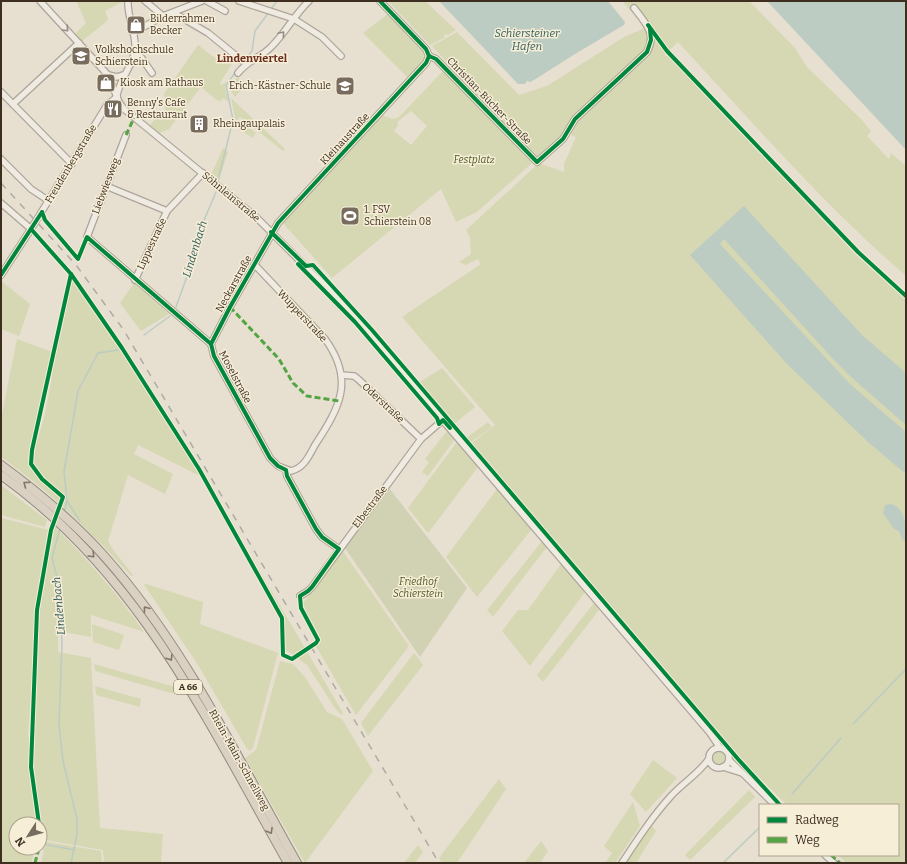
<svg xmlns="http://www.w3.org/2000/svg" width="907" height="864" viewBox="0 0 907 864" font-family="Bitter,serif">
<rect width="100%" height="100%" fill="#e7e0d1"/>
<!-- green -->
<g fill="#d6d7b3" fill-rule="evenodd">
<polygon points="76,1 105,1 106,3 111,1 122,2 105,11 108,19 106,22 82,41 75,34 86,23"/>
<polygon points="388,1 425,1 456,30 448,35 445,34 444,38 430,45"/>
<path d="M622,1H749L795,48L807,67L861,119L871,131L867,136L889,159L891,153L906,166V276C824,205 752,122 678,42L664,55L669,57L855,254L906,299V863H846L838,855H898V805H787L743,762L472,443L495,425L402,317L481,264L478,259L466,265L459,262L471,254L470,238L466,230L539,163L564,172V164L576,137L569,134L578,119L649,52L648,24L642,23Z"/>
<polygon points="389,13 424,51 425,61 411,77 409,75 407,77 363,33"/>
<polygon points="645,28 647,40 645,50 560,138 535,158 432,46 457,32 519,95 547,86 624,37"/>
<polygon points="198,45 219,61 224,53 232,64 221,81 220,86 226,82 225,88 229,102 223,98 220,102 219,99 218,101 201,87 169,129 159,133 150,125 161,112 165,110 166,100 164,94"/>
<path d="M442,72H445L532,163L477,212L456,222L441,189L332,278L282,222L382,115L392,119L398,118ZM411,111L427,126L411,145L394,131L398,125L397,122Z"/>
<polygon points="237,77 246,85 235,97 229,88"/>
<polygon points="231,98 285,149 283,151 240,117 236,122"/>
<polygon points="239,120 256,133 252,138 235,125"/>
<polygon points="223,148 228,152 219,180 211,175"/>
<path d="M72,278L153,400L200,476L138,445L134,454L173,474L165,494L128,475L108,541L114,551L133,575L131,576C91,532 50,491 1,457V419L17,339L52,352L55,351ZM48,375L52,377C47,404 42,438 27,460Z"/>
<polygon points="1,281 30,304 19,336 1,329"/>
<polygon points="134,283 169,314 141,331 120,303"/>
<polygon points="442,368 475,407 454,424 418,383"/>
<polygon points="488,422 492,427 470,443 466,438"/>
<polygon points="447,431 455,439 428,476 422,472 429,462 425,459"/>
<polygon points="457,442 478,467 428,533 408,508"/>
<polygon points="1,485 47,520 45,527 1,515"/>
<polygon points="497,489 532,529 477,597 446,557"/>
<path d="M1,518L49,530L38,606L28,737L32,738L40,609L50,539L54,526C87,559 117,593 144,632L91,615V637L58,631V652L91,658L100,828L163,834L161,863H104L103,850L40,839V824H16V848H36L31,863H1Z"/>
<polygon points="242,541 343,713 341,715 335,708 307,665 285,649 283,616 242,544"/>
<polygon points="542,541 547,547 493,617 487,610"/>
<polygon points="342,550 409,646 356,715 316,646 320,641 319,635 301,606"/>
<polygon points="561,564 585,592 530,666 502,631 518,610 528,610"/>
<polygon points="143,583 203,602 200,624 278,653 253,748 250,751 247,749 198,665"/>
<polygon points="594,603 599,610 543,682 537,675"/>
<polygon points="92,624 124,635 119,650 93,642"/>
<polygon points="414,653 423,665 368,736 361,723"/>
<polygon points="280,661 293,664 305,677 327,712 342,719 373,771 305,863 245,758 256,750"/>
<polygon points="94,664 175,687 178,695 95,671"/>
<polygon points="95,686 141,699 140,707 96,695"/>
<circle cx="718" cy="758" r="7"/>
<polygon points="653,760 677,778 646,812 630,794"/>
<polygon points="499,779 506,789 457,863 442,863 439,858"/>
<polygon points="749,790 755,797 690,860 685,855"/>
<polygon points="633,802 640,826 615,863 605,863 612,853 604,846"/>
<polygon points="651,825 656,831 636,863 626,863"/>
<polygon points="42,841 101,851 102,863 41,863 44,850 40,849"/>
<polygon points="541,841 548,851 540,863 524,863"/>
<polygon points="418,845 423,852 415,863 404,863"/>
</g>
<!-- cemetery -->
<polygon fill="#d1d1b3" points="387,488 389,488 467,588 420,657 345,548 345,545"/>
<!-- water -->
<g fill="#bcccc2">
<polygon points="439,1 608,1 625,22 624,25 575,54 534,80 530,82 527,81 525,84 518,84"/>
<polygon points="767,1 906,1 906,150"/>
<polygon points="744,206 862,335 906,373 906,425 851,377 833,359 724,239 720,244 850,384 906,432 906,474 868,442 787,364 690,255"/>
<path d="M891,504C907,509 906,528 906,543L902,539L899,531L894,529L883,513L885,505Z"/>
</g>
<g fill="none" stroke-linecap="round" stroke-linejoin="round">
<!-- stream -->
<g stroke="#bcccc2" stroke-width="1.5">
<polyline points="271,9 277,1"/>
<polyline points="244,61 252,51 255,31 269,12"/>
<polyline points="218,180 233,120 226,85 242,64"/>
<polyline points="176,307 190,268 199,232 216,192"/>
<polyline points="144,335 170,316"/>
<polyline points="67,501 80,521"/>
<polyline points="64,512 67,501 64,472 78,391 98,353 118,350"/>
<polyline points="60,528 52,558 59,585 62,643 59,725 63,761 77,819 77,834 71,863"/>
<polyline points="853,724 906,669"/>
<polyline points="792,794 841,738"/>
<polyline points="43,844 75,850"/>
<polyline points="723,863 760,827"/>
</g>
<!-- minor casing -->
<g stroke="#ada599" stroke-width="8">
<g id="minor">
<polyline points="40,1 108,75 119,102 124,109 257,218 344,305 710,733 720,748"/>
<polyline points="145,1 163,16"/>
<polyline points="207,1 225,11"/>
<polyline points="239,1 294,19 322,37 341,56"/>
<polyline points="380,1 426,49 429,56"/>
<polyline points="174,13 208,33 245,63"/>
<polyline points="133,33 163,16 202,1"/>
<polyline points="134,54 141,57 152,73"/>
<path d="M429,56L436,59L537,162L563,139L575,119L647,52C657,34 645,22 634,8"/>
<path d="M238,73C249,59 261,58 272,46C286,32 295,14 309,1"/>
<polyline points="108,75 117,77 123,75"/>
<polyline points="1,92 72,164"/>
<path d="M117,95C120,78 135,63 135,48C136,32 127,17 128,1"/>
<polyline points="13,104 79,43"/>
<path d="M126,135L87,237L211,344L214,356L270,458L278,466L291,471C304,468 309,456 315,445C340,407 355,380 325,339L254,264"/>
<polyline points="1,159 31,189 49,201"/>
<polyline points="106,186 167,211"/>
<polyline points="1,203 31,229"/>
<polyline points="1,275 31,229 107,105 117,97"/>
<polyline points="135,280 167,211 203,173"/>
<polyline points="211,344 230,307 278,223 412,78 426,63 429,56"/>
<polyline points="341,375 354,376 358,379 421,439"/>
<polyline points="286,470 287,476 316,529 322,537 339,549"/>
<polyline points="300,596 308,591 312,587 421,439 443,420"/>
<circle cx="719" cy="758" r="10"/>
<polyline points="729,760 775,805"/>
<polyline points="723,767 742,773"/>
<polyline points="825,855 834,863"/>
<path d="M622,863C637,840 652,817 671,796C683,783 698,774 708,760"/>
</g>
</g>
<!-- highway casing -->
<g stroke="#928b80" stroke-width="10">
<g id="highway">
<path d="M1,465C38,492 74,522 105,557C185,647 238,759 297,863"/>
<path d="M1,475C139,573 207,720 288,863"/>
</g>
</g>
<!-- minor -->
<use href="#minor" stroke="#efebe3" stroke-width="5.5"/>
<!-- highway -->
<use href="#highway" stroke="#dad1c2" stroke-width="8"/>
<!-- rail -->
<polyline stroke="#afaaa2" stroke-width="1.5" stroke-dasharray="7 7" stroke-linecap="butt" points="1,183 76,265 123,329 439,863"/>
<!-- quiet -->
<g stroke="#54a441" stroke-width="3" stroke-dasharray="6 3" stroke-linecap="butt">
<polyline points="126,135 134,118"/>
<polyline points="230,307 279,359 293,383 307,396 339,401"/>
<polyline points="40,828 42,840 40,846"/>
<polyline points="831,855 840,863"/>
<polyline points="35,863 39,848"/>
</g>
<!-- cycleway casing -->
<g stroke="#f7eed8" stroke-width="6">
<g id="cycleway">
<polyline points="380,1 426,49 429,56"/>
<polyline points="648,25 667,51 858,252 906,296"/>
<polyline points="429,56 436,59 537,162 563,139 575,119 647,52 651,40 650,29"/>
<polyline points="31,229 71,274 122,348 199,469 282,618 283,655 292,659 316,643 318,640 301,608 300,596 308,591 312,587 339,549 322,537 316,529 287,476 286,470 278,466 270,458 214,356 211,344 87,237 78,259 45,220 42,212"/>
<polyline points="271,232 306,266 313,265 372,330 738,759 780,805"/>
<polyline points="298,264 355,322 437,418 439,424 443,420 450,428"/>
<polyline points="1,275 42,212"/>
<polyline points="211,344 230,307 278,223 412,78 426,63 429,56"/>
<polyline points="39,824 31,767 37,610 51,530 63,497 42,479 31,464 32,450 71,274"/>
</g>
</g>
<!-- cycleway -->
<use href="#cycleway" stroke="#00873e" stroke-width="4"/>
</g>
<!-- one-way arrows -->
<defs><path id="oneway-chevron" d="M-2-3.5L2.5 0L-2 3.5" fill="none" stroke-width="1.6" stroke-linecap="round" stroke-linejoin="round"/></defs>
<g stroke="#968c82">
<use href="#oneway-chevron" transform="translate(66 29) rotate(47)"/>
<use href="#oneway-chevron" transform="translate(282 34) rotate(-50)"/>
</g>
<g stroke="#847769">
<use href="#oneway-chevron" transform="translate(26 484) rotate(-143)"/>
<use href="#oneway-chevron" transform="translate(92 555) rotate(47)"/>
<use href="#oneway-chevron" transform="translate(146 609) rotate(-127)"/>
<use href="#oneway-chevron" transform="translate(170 658) rotate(58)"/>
<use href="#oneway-chevron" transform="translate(270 831) rotate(60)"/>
</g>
<!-- icons -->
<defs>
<g id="shop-square" transform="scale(1)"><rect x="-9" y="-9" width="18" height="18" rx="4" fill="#786c5e" stroke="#f7eed8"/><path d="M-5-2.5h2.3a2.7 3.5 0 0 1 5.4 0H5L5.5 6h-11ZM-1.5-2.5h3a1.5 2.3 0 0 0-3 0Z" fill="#fff"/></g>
<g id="university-square" transform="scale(1)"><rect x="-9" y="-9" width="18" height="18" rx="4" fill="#786c5e" stroke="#f7eed8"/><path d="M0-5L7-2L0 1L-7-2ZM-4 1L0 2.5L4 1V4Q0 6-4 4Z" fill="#fff"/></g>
<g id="school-square" transform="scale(1)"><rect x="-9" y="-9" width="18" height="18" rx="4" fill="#786c5e" stroke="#f7eed8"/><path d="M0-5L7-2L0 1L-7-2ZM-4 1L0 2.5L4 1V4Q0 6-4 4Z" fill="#fff"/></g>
<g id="restaurant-square" transform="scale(1)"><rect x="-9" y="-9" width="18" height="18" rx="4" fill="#786c5e" stroke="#f7eed8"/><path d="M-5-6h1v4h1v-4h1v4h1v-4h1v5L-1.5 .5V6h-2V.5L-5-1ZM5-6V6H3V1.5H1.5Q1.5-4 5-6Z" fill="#fff"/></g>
<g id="building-square" transform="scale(1)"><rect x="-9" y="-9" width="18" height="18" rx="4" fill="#786c5e" stroke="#f7eed8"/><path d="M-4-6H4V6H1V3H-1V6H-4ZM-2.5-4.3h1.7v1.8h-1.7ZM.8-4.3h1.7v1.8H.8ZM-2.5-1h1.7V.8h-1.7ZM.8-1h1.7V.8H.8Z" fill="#fff"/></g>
<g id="stadium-square" transform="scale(1)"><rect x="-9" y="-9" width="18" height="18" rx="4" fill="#786c5e" stroke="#f7eed8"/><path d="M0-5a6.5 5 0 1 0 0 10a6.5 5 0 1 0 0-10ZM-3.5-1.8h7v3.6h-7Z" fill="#fff"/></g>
</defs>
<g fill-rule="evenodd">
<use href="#shop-square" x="136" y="25"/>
<use href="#university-square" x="81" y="56"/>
<use href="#shop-square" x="106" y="83"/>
<use href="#school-square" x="345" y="86"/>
<use href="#restaurant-square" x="113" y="109"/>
<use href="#building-square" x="199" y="124"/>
<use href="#stadium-square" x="350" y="216"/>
</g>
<g text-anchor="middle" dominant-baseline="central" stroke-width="3" stroke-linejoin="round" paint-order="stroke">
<!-- shield labels -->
<rect fill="#f7eed8" stroke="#756857" stroke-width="1" x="174" y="680" width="28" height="14" rx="3"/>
<g font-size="9" font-weight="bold" fill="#3d2e20">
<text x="188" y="687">A 66</text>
</g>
<!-- poi labels -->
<g font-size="10" fill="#3d2e20" stroke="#f7eed8" text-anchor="start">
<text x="150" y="19">Bilderrahmen<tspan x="150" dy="12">Becker</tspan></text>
<text x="95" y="50">Volkshochschule<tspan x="95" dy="12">Schierstein</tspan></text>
<text x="120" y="83">Kiosk am Rathaus</text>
<text x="331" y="86" text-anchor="end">Erich-Kästner-Schule</text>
<text x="127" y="103">Benny's Cafe<tspan x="127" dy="12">&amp; Restaurant</tspan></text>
<text x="213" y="124">Rheingaupalais</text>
<text x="364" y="210">1. FSV<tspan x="364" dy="12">Schierstein 08</tspan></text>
</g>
<!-- street labels -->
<g font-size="10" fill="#3d2e20" stroke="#f7eed8">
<text transform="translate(489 101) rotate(46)">Christian-Bücher-Straße</text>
<text transform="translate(345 139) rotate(-47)">Kleinaustraße</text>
<text transform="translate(71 164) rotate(-59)">Freudenbergstraße</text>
<text transform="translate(106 186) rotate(-69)">Liebwiesweg</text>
<text transform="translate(231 197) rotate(40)">Söhnleinstraße</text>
<text transform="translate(152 244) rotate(-65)">Lippestraße</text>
<text transform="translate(234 284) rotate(-61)">Neckarstraße</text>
<text transform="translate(302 316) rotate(47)">Wupperstraße</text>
<text transform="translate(235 377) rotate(62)">Moselstraße</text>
<text transform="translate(383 403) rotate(43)">Oderstraße</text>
<text transform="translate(370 507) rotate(-53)">Elbestraße</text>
<text transform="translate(239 760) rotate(61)">Rhein-Main-Schnellweg</text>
</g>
<!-- park labels -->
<g font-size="10" font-style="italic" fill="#4d5a26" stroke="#f7eed8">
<text x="474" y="160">Festplatz</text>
<text x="418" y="582">Friedhof<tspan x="418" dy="12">Schierstein</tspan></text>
</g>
<!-- water labels -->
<g font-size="11" font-style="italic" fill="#2f5d5a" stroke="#f7eed8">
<text x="527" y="33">Schiersteiner<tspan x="527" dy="13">Hafen</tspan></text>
<text transform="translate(195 249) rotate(-73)">Lindenbach</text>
<text transform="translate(59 606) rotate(-95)">Lindenbach</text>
</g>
<!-- neighbourhood labels -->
<g font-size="11" font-weight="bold" fill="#6b2e1e" stroke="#f7eed8">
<text x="252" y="58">Lindenviertel</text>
</g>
</g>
<!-- border -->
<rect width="907" height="864" fill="none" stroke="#3d2e20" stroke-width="4"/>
<!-- legend -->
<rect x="759" y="804" width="140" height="52" fill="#f7eed8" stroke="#ada18e"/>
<rect x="767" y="817" width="20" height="6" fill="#00873e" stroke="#ada18e"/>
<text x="795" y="824" font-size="12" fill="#3d2e20">Radweg</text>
<rect x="767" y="837" width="20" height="6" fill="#54a441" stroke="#ada18e"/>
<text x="795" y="844" font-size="12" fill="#3d2e20">Weg</text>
<!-- north arrow -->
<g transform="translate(28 836) rotate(234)"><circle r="19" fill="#f7eed8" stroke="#ada18e"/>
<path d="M0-3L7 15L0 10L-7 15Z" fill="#786c5e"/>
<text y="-6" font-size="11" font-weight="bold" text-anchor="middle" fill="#3d2e20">N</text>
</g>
</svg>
